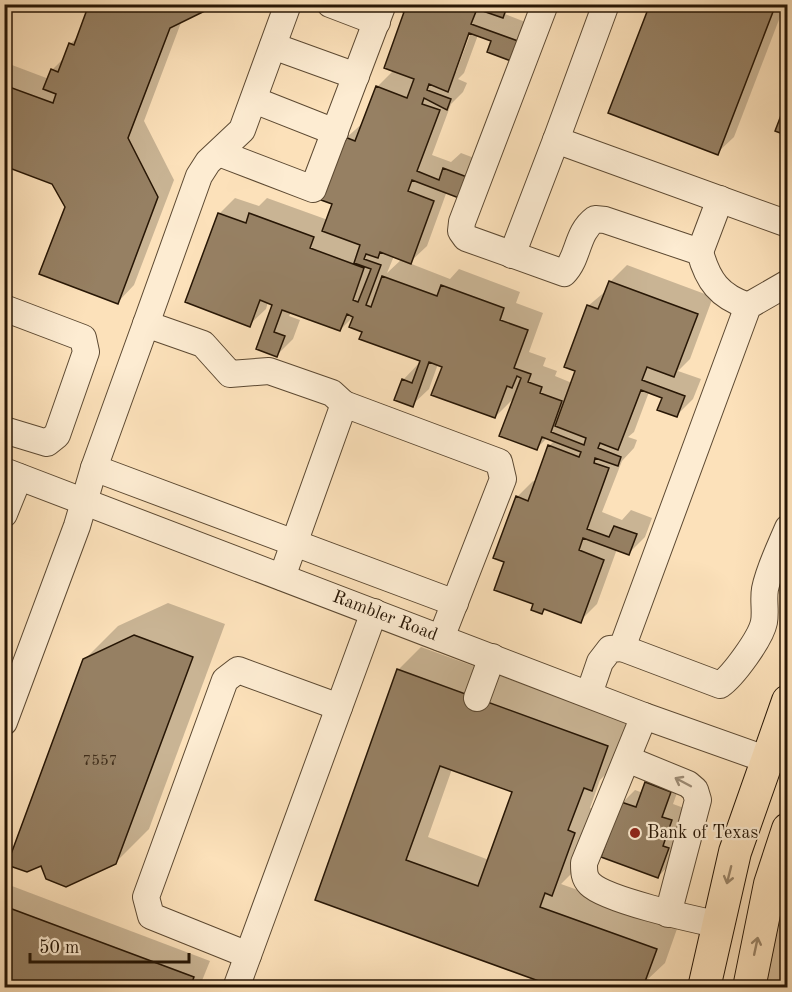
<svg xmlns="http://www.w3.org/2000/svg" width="792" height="992" viewBox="0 0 792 992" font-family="'Old Standard TT',serif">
<rect width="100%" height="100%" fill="#fce1ba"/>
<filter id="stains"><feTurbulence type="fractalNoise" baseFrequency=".00333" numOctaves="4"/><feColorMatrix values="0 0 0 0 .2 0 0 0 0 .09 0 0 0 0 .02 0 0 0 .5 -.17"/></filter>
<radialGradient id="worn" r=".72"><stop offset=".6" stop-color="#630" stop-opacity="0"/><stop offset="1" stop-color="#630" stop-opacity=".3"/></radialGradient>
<!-- green -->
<polygon fill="#d8be9b" stroke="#806a50" stroke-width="1.5" points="787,883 787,987 762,988 769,951"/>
<!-- shadow -->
<g fill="#0003" fill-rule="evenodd">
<path d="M396,4H514L505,14L533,25L527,43L493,40L478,35L464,73L458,79L467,83L463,92L451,104L432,155L451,162L461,153L482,161L475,179L447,191L427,246L409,263L450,279L459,269L520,292L516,303L543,313L529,352L546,358L543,366L557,371L555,376L572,383L588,306L607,290L610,282L627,265L713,297L690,359L678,371L701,379L693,399L677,415L664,397L649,392L634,432L628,437L637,440L634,448L622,461L602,512L622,520L631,510L652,518L645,537L629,553L617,549L597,604L580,621L546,608L541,612L506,561L517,497L533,481L536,482L549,446L555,440L547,438L537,448L516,396L495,417L444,367L438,364L429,389L412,405L403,380L422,360L364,331L356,314L340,330L291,312L289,316L300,320L293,339L277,355L258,348L274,304L268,302L266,309L249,325L219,214L235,198L259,206L267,198L328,220L334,203L346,138L364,122L377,87L394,70L406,11ZM470,26L473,27L456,72H453ZM394,256L402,259L387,273Z"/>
<polygon points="652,4 785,4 734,137 717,153"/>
<polygon points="182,20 144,121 174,180 134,285 118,302 53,182 4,164 4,62 49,79 52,70 65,57 70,44 79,36"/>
<polygon points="168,603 225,624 149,829 115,863 84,660 118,626"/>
<path d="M421,647L630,723L614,766L600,780L590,808L596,810L574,871L561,884L678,926L665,963L648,979L645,988H562L317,899L398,670ZM452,769L514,791L489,860L428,837Z"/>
<polygon points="659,771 682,779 673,804 684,808 675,833 681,835 670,864 658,877 622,803 635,790 643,793 646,783"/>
<polygon points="4,883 210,961 199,988 4,988"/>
</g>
<!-- building -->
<g fill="#968063" stroke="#271605" stroke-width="1.5" fill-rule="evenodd">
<polygon points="89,4 219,4 170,28 128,138 158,197 118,304 39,274 65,207 52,184 4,166 4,85 53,103 56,94 43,89 51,69 58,72 69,43 74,45"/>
<polygon points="394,4 508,4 503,18 477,9 471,24 518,41 511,61 487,52 491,41 469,33 448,92 429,84 427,90 451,99 447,110 424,98 422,104 440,110 417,171 439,180 443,168 467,177 459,198 412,180 408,191 434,201 411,264 380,252 378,258 366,254 364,259 381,265 366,305 371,307 382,276 437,296 441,285 504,308 500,320 528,330 514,368 531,374 528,382 542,387 540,393 562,401 551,432 584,445 586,438 555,426 575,371 564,367 587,305 598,309 609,281 698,314 674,377 647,367 642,380 685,396 677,417 657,410 662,398 641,390 618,450 600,443 598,448 621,457 618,466 595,458 594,463 609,468 587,529 609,537 614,526 637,534 629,555 583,538 579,550 604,560 581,623 544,609 542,614 531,610 533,604 494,590 504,562 493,558 516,496 528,501 548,445 579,457 581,452 542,437 537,450 499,436 521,378 517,376 512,388 507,386 495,418 431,395 442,367 429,362 413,407 394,400 402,379 412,383 420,361 359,339 362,332 349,327 353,317 347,314 340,331 282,310 274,332 285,336 277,357 256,349 272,305 260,300 250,327 185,302 218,213 246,223 249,213 314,237 310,248 364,268 353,300 358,302 371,269 354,263 360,245 322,231 332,204 321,200 345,137 355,141 376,86 407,98 414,79 384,68 404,12 393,8"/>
<polygon points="650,4 776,4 718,155 608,113"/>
<polygon points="788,97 788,136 775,131"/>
<polygon points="134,635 193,657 116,864 66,887 46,879 41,866 27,872 7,865 83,659"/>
<path d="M397,669L608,746L592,791L584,788L568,830L575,833L552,896L545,893L540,907L657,949L643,987L633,984L632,988H558L315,900ZM440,766L512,792L478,886L406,860Z"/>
<polygon points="645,782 671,792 662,817 672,820 663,846 669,848 658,878 601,857 621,802 636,807"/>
<polygon points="4,906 194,977 190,988 4,988"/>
</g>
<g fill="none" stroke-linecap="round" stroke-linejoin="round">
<!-- minor casing -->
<g stroke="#5c4932" stroke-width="28">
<g id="minor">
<polyline points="330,4 377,22"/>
<path d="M545,4L462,222L461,231L466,238L564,273C579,258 576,233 595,219L605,220L700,252C708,281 719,296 748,306"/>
<polyline points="606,4 556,140 788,224"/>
<polyline points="273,46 356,76"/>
<polyline points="254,100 335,132"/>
<polyline points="219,153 313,189 383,4"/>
<polyline points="700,252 720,199"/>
<polyline points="512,255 556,140"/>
<polyline points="4,308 83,338 86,352 57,435 47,443 4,430"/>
<polyline points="146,324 199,176 208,162 242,130 288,4"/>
<polyline points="94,468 455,603"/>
<polyline points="4,471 644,716 765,759 788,760"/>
<polyline points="4,514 19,477"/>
<polyline points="282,577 344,404 499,462 503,479 441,638"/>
<path d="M622,648L720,685C733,676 761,638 764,622C766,611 763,600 765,589C769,569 780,547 788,528"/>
<polyline points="589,694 600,662 610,649 622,648 748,306 788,283"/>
<polyline points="477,698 492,657"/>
<path d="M644,716L584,863C584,872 584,878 590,884C606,900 692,919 716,924"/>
<polyline points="4,722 77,526 94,468 146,324 203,344 230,374 269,371 332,393 344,404"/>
<polyline points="627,759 688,784 695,790 698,800 668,914"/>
<polyline points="248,955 151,916 146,897 225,680 238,670 339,707"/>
<polyline points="236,988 374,612"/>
</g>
</g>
<!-- major casing -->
<g stroke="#271605" stroke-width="34">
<g id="major">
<polyline points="704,988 735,852 788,701"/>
<polyline points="749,988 770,884 788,829"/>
</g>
</g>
<!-- minor -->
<use href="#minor" stroke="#fdecd2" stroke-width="26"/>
<!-- major -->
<use href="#major" stroke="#fce1ba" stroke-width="32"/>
</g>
<!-- one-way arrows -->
<defs><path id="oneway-shaft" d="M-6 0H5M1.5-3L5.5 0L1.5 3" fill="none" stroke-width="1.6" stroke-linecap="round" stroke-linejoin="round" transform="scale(1.5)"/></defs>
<use stroke="#9d8c76" href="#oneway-shaft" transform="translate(683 782) rotate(-152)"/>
<g stroke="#9c8669">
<use href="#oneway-shaft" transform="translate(729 875) rotate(104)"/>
<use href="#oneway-shaft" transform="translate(756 946) rotate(-78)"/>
</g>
<!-- markers -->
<circle fill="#8f2418" stroke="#fdecd2" stroke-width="2" cx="635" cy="833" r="6"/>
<g text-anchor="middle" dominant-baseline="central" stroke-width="4.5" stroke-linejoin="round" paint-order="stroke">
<!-- number labels -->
<g font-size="15" fill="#43301c">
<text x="100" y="761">7557</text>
</g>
<!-- street labels -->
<g font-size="18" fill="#271605" stroke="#fdecd2">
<text transform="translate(385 616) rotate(21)">Rambler Road</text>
</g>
<!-- poi labels -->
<g font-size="18" fill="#271605" stroke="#fdecd2" text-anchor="start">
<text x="647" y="833">Bank of Texas</text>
</g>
</g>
<!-- margin -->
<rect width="792" height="992" fill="none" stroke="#fce1ba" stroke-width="24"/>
<rect x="6" y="6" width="780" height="980" fill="none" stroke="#271605" stroke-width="3"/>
<rect x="12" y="12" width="768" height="968" fill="none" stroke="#271605" stroke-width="1.5"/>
<!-- scale -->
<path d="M30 953v9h159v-9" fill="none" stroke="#271605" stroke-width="3"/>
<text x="39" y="953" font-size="18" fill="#271605" stroke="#fdecd2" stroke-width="4.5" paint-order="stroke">50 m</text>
<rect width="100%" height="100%" filter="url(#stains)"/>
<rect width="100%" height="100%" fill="url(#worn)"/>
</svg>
